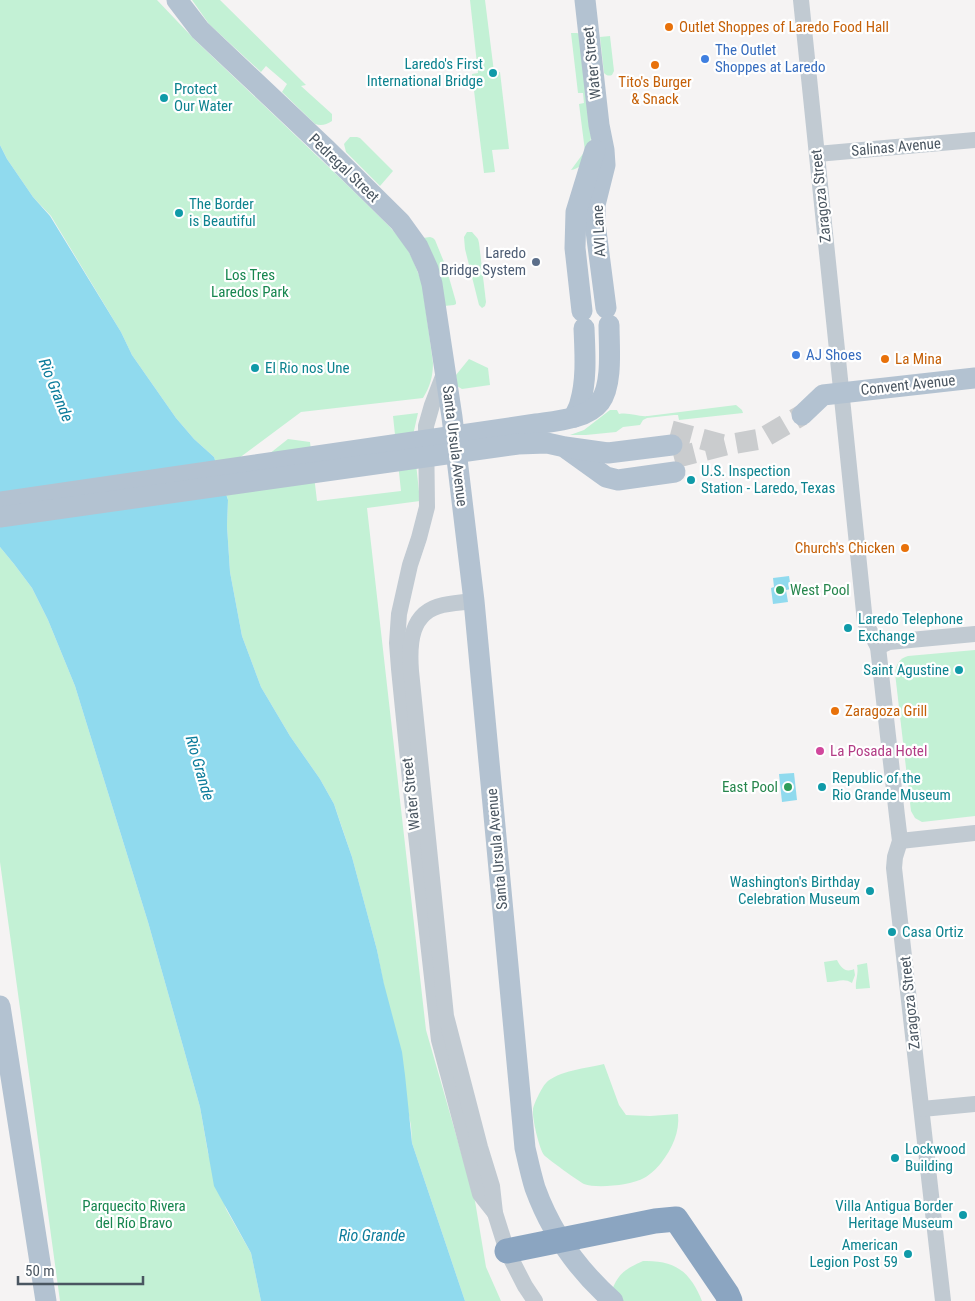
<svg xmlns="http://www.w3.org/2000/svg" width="975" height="1301" viewBox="0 0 975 1301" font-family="'Roboto Condensed',sans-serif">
<rect width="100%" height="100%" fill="#f5f3f3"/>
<!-- green -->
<g fill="#c3f1d5">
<path d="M0,0H157L196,41L337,175L389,226L404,243L413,260L422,283L433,363C433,376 430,387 423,398L301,412L219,473L214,457L194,439L176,418L132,355L121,332L51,216L33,197L7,159L0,145Z"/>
<path d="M192,0H220L306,85L301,86L332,114V121C326,125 321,126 315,124L282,92L287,84L266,66L261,72L209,24Z"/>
<polygon points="470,0 485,0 494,72 500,72 509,149 492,150 495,172 484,173 472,74 478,73"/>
<path d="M571,33H577L580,34L591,136C590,149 586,168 571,170L585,151L579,104L584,103L583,93H578Z"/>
<path d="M610,36L614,71L612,75C609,76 607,76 604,73L600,37Z"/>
<polygon points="350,137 357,137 360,138 393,171 380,186 346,152 344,144"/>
<polygon points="467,232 472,232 478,239 479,243 486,302 485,306 482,308 479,305 465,249 464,237"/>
<path d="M430,237L433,238L435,240L446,267L456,302V304L454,305L444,306C440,282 438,258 423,238Z"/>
<polygon points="469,359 488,368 490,385 462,389 457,386 456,375"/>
<path d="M736,405L742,410L743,413L679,420L678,415H674L647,418L643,420L640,425L623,427L616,432L586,435H570L584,430L610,410H617L619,414C629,412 638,417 648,416Z"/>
<polygon points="418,413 413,435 420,501 367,508 426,1030 475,1201 486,1267 501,1301 465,1301 412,1143 411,1126 408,1110 377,950 352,857 334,804 320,779 290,736 261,687 242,636 230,572 227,526 228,500 225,489 288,439 310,442 317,501 401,491 393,416"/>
<polygon points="0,547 14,564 32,588 48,620 75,686 148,922 179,1032 200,1107 208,1153 226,1209 251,1253 261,1301 60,1301 0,862"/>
<path d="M975,650V816L922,822L915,818L911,811L895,673C896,664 900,658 908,656Z"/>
<path d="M837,960C841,968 846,973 854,969L855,975L852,983C843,977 836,983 827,982L824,962Z"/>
<path d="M867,963L870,988L856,989C855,981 859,973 857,965Z"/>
<path d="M604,1064L619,1105L626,1115L650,1116L678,1114C680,1132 672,1149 661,1163C657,1168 650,1175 644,1178C632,1185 597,1189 584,1184C581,1183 545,1157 544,1155C539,1148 532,1118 533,1110C533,1105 542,1087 546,1083C557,1071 588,1068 604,1064Z"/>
<path d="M643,1261C676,1260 690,1272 702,1301H608C616,1277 620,1271 643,1261Z"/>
</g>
<!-- water -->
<g fill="#90daee">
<polygon points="0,145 7,159 33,197 50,216 121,332 132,355 176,418 194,439 214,457 228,500 227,526 230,572 242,636 261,687 290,736 320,779 334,804 342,828 352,857 366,909 377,950 384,984 402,1052 405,1075 412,1143 465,1301 261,1301 251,1253 214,1186 200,1107 179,1032 148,922 75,686 48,620 32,588 14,564 0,547"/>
<polygon points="789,576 791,589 786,590 788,602 773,604 771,588 774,587 773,578"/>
<polygon points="794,773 797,800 782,802 779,774"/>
</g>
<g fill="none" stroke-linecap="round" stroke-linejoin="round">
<!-- major-tunnel -->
<g stroke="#caccce" stroke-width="21" stroke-dasharray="21 11" stroke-linecap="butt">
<polyline points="671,431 724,445"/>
<polyline points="674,458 726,445 761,439 802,415"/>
</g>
<!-- minor -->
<g stroke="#c1cad2" stroke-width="16">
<polyline points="801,0 865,622 878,647 897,816 900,841 895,857 894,868 943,1301"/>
<polyline points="817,154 975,140"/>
<polyline points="445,371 432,405 426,426 427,507 419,538 410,565 399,614 397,643 399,669 411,790 439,1040 480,1194 495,1213"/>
<path d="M474,601C464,602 453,603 443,605C410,612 409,644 411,671L446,1016L480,1147L492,1186L495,1213L507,1251L525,1286L535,1301"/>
<polyline points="878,647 889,642 975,634"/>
<polyline points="900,841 975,833"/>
<polyline points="922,1109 975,1104"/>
</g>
<!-- major -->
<g stroke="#b3c2d1" stroke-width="21">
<path d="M177,0L200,30L326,149L400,222L418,247L428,269L432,284L452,417L474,601L525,1148C528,1161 531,1175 535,1188C551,1232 579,1271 613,1301"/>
<polyline points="585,0 599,125 604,150 605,165 595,205 595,223 606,308"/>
<polyline points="582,311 575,248 576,212 595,150"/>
<polyline points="802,415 823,395 975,378"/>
<path d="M574,417C576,412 579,408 580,403C587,380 585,352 584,328"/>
<polyline points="567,449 606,477 618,480 675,472"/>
<path d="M0,502L536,424C556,421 587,419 600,402C613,385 609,346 609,325"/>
<polyline points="0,517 518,444 547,443 565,447 608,453 672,445"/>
<polyline points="0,1006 46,1301"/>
</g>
<!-- highway -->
<polyline stroke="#8ba5c1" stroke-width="25" points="507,1251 655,1221 676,1219 727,1294 730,1301"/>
</g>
<!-- markers -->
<g fill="#e8710a" stroke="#fff" stroke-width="2">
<circle cx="669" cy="27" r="5"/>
<circle cx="655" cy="65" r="5"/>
<circle cx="885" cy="359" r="5"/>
<circle cx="905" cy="548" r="5"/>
<circle cx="835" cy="711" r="5"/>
</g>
<g fill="#3f7fe0" stroke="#fff" stroke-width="2">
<circle cx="705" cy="59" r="5"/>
<circle cx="796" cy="355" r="5"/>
</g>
<g fill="#0f9aa8" stroke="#fff" stroke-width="2">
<circle cx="493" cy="73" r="5"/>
<circle cx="164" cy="98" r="5"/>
<circle cx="179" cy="213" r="5"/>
<circle cx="255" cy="368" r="5"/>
<circle cx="691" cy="480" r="5"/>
<circle cx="848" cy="628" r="5"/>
<circle cx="959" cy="670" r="5"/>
<circle cx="822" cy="787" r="5"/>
<circle cx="870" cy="891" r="5"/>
<circle cx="892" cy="932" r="5"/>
<circle cx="895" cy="1158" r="5"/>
<circle cx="963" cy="1215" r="5"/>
<circle cx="908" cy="1254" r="5"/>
</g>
<circle fill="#5c6f8a" stroke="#fff" stroke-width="2" cx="536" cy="262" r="5"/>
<g fill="#2e9e5b" stroke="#fff" stroke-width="2">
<circle cx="780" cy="590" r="5"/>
<circle cx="788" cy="787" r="5"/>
</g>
<circle fill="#d1479c" stroke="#fff" stroke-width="2" cx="820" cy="751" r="5"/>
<g text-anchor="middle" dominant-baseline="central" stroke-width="4.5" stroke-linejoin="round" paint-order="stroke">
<!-- food labels -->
<g font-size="15" fill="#c56008" stroke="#fff" text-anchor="start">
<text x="679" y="27">Outlet Shoppes of Laredo Food Hall</text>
<text x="655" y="82" text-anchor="middle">Tito's Burger<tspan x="655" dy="17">&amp; Snack</tspan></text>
<text x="895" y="359">La Mina</text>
<text x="895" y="548" text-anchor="end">Church's Chicken</text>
<text x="845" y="711">Zaragoza Grill</text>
</g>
<!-- shop labels -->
<g font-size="15" fill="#366cbe" stroke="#fff" text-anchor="start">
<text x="715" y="50">The Outlet<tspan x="715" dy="17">Shoppes at Laredo</tspan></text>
<text x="806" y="355">AJ Shoes</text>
</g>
<!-- street labels -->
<g font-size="15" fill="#4a5661" stroke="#fff">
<text transform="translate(592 63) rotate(-96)">Water Street</text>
<text transform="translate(896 147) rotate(-5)">Salinas Avenue</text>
<text transform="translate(344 168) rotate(44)">Pedregal Street</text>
<text transform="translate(821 196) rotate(-96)">Zaragoza Street</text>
<text transform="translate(599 231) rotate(-93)">AVI Lane</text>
<text transform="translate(908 385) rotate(-6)">Convent Avenue</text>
<text transform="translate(455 446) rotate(83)">Santa Ursula Avenue</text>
<text transform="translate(411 794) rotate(-96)">Water Street</text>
<text transform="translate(497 849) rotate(-95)">Santa Ursula Avenue</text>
<text transform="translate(910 1003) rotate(-96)">Zaragoza Street</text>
</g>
<!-- culture labels -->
<g font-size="15" fill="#0d838f" stroke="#fff" text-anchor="start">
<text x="483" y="64" text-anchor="end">Laredo's First<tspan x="483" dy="17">International Bridge</tspan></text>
<text x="174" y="89">Protect<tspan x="174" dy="17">Our Water</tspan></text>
<text x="189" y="204">The Border<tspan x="189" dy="17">is Beautiful</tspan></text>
<text x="265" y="368">El Rio nos Une</text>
<text x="701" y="471">U.S. Inspection<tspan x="701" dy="17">Station - Laredo, Texas</tspan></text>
<text x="858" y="619">Laredo Telephone<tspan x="858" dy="17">Exchange</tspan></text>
<text x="949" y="670" text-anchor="end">Saint Agustine</text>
<text x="832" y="778">Republic of the<tspan x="832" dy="17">Rio Grande Museum</tspan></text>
<text x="860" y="882" text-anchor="end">Washington's Birthday<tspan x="860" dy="17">Celebration Museum</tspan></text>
<text x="902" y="932">Casa Ortiz</text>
<text x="905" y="1149">Lockwood<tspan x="905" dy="17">Building</tspan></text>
<text x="953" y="1206" text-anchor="end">Villa Antigua Border<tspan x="953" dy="17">Heritage Museum</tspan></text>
<text x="898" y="1245" text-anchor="end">American<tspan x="898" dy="17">Legion Post 59</tspan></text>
</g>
<!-- service labels -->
<g font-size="15" fill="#4e5e75" stroke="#fff" text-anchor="end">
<text x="526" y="253">Laredo<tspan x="526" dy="17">Bridge System</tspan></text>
</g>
<!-- park labels -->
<g font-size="15" fill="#17864f" stroke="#fff">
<text x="250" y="275">Los Tres<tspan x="250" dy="17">Laredos Park</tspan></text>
<text x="134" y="1206">Parquecito Rivera<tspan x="134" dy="17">del Río Bravo</tspan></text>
</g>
<!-- leisure labels -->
<g font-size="15" fill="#27864d" stroke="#fff" text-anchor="start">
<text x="790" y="590">West Pool</text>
<text x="778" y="787" text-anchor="end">East Pool</text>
</g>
<!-- hotel labels -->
<g font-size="15" fill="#b23c85" stroke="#fff" text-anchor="start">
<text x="830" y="751">La Posada Hotel</text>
</g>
<!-- water labels -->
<g font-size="16" font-style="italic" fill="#0c7c9b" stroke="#fff">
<text transform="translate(56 390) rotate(68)">Rio Grande</text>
<text transform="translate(200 768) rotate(74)">Rio Grande</text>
<text x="372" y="1235">Rio Grande</text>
</g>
</g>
<!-- scale -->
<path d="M18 1276v8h125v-8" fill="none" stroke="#4a5661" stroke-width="2.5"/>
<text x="25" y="1276" font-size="15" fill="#4a5661" stroke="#ffffff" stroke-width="4" paint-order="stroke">50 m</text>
</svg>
